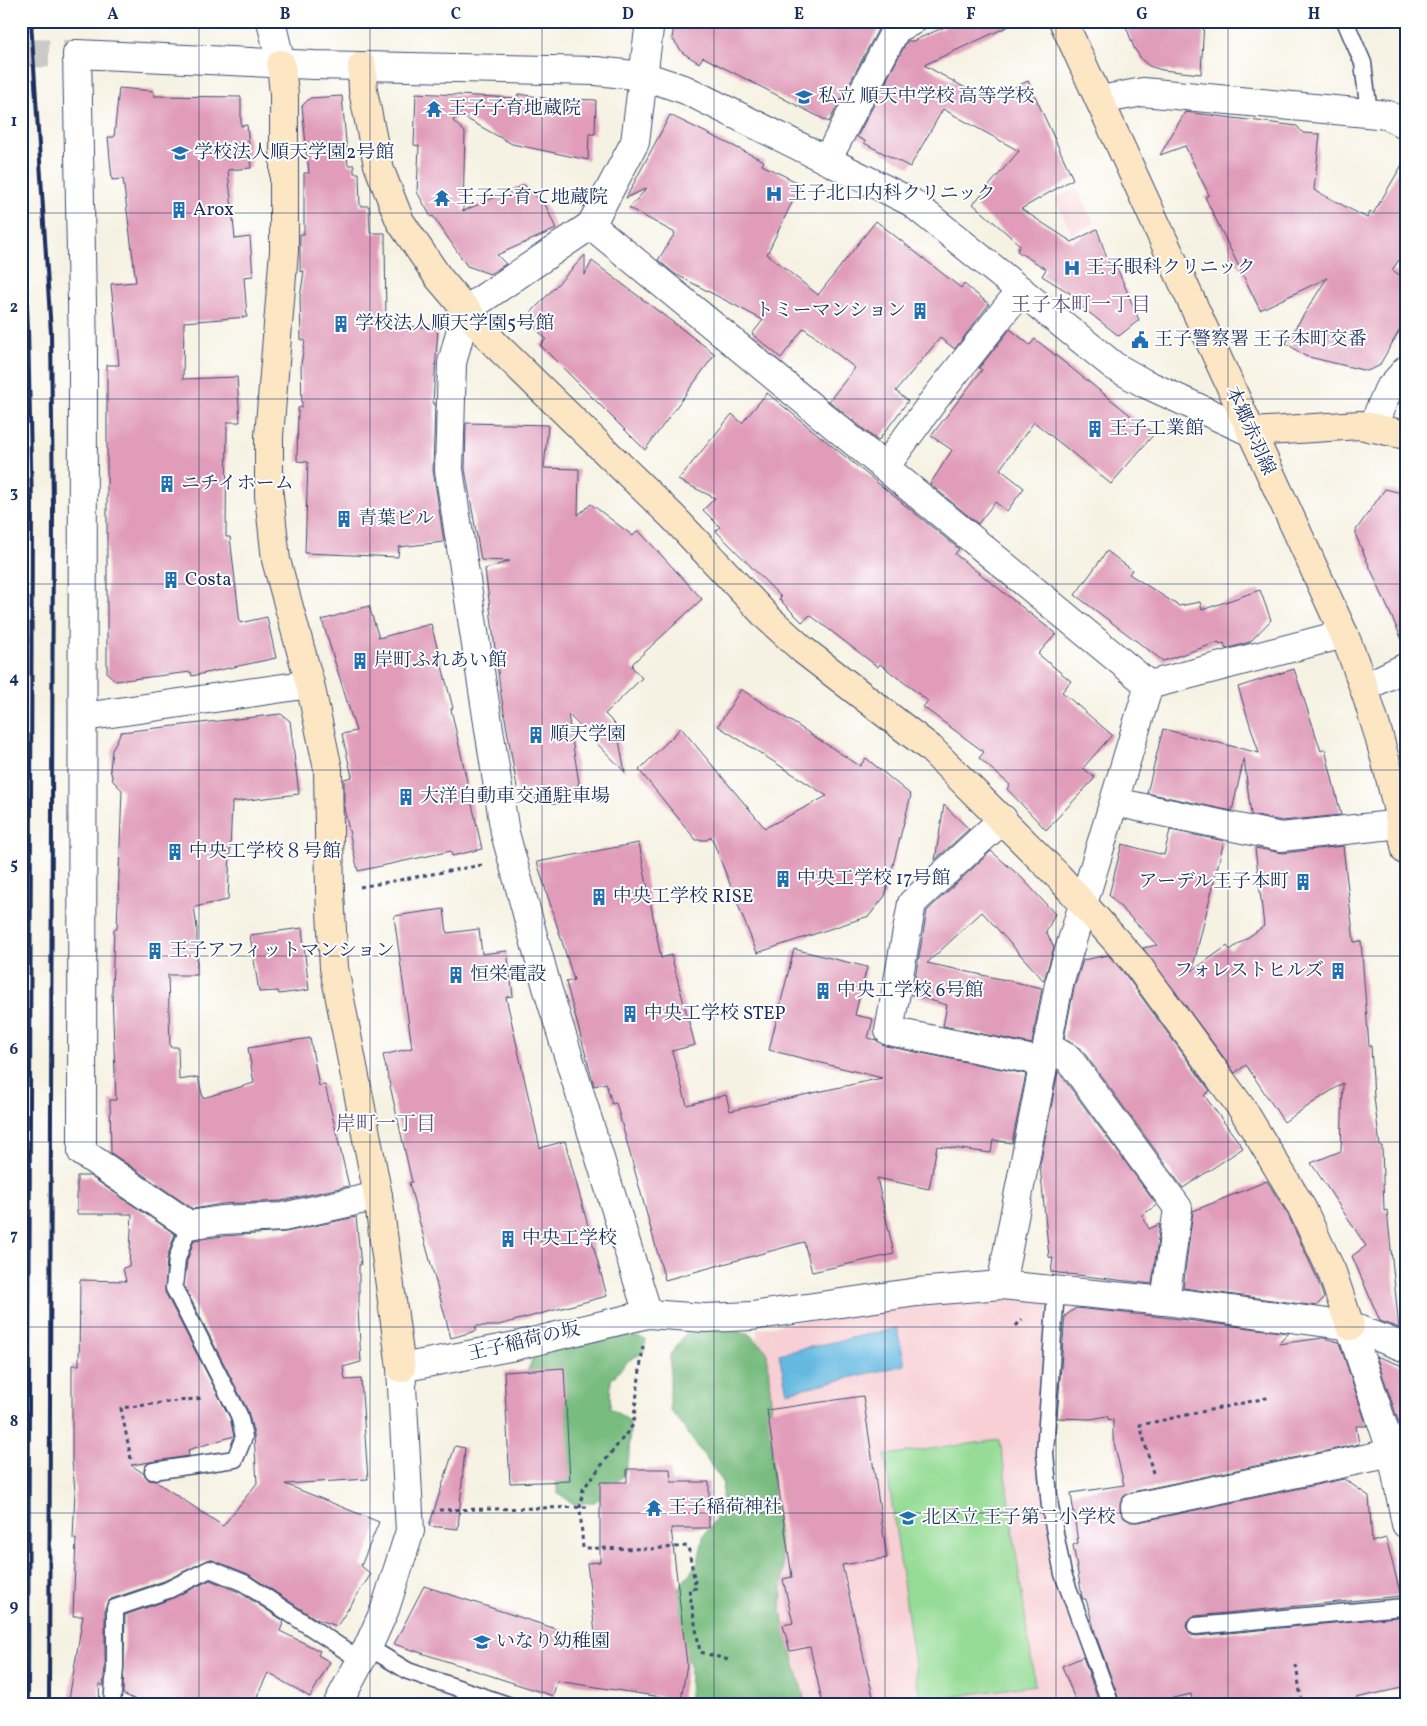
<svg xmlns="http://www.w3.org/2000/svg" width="1427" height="1726" viewBox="0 0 1427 1726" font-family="Vollkorn,'Noto Serif JP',serif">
<rect width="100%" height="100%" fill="#fff"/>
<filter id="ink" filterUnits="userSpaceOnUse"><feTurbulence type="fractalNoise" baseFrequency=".02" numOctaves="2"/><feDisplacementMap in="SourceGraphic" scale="10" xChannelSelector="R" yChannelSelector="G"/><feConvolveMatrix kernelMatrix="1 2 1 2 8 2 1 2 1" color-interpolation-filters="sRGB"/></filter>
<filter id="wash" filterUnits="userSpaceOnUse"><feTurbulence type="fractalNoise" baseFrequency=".0096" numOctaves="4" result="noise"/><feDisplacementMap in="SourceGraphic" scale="20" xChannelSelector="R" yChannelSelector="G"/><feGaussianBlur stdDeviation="1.12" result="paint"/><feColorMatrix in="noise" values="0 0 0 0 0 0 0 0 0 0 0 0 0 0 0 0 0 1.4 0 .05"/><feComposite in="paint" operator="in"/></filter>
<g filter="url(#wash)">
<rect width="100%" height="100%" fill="#f6f2e3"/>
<!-- built -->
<g fill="#f7cfd4">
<polygon points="1077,188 1094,223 1072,234 1055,199"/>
<polygon points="1032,1293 1048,1306 1039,1458 1104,1705 801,1705 766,1578 757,1329 908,1302"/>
</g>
<!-- green -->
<polygon fill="#96dc96" stroke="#58867a" points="1000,1440 1035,1685 920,1701 885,1455"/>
<!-- forest -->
<g fill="#78bc7f" stroke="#4a766e">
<polygon points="710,1329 748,1333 767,1351 771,1401 773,1494 783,1567 781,1611 806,1705 714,1705 689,1701 690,1662 654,1646 669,1602 698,1562 703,1537 721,1511 723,1482 670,1409 670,1355 685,1334"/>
<polygon points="630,1335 646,1340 643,1353 629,1360 611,1380 610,1408 630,1421 629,1456 623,1476 596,1502 574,1504 558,1493 552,1464 526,1374 535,1353"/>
</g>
<!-- water -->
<polygon fill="#65b9e1" stroke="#4074a0" points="897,1328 905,1365 787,1392 779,1354"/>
<g id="blocks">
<!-- building -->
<g fill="#e09cb9">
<polygon points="675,21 876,21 881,24 829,122 703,57 699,63 683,53 672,38"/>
<polygon points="958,21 1020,21 924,65 987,100 1028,81 1073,179 1021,209 1072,242 1097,229 1110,267 1115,263 1139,320 1119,336 1073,300 1076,297 1042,276 1046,269 1017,251 1020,245 973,204 1019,151 943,109 910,167 864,143 865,141 857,137 907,41 913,41"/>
<polygon points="1124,21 1204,21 1201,74 1162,70 1149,66 1142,60 1134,48"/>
<polygon points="119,88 154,91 154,96 241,97 241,126 247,125 251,168 228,170 235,239 250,237 253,276 244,277 247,317 184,322 183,379 237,377 240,422 227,422 226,537 230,537 240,623 267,617 276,658 192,676 191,672 116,681 107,673 107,365 119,365 111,284 136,282 123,179 112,180 108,137 114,137"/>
<polygon points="416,93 517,98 518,94 570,102 570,99 596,100 595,134 589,134 588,160 512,144 458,114 453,121 465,132 463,211 524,185 546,206 556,229 497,255 506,264 490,274 467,266 433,216 431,217 417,192 419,146 414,145"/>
<polygon points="342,96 348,165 354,165 354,173 359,173 360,206 369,206 370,233 385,233 386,325 438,328 433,403 435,403 433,470 444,542 399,547 398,557 305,553 308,462 297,461 298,408 302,407 301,364 305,340 301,340 300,298 304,271 300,272 300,234 304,234 304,173 309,173 302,106 310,98"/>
<polygon points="1185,112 1297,126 1303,133 1320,134 1314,190 1367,218 1370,212 1373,214 1406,158 1406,250 1392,270 1406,279 1406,319 1379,366 1367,371 1305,356 1286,343 1327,278 1260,310 1205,197 1209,195 1185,146 1160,155"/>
<polygon points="670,115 764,161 762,165 801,184 767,254 818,295 876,221 961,288 964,284 989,304 955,349 940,338 896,391 908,401 878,441 829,401 855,368 804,328 781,358 752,334 763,320 675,274 658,260 675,233 629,208 647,188 626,198"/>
<polygon points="585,255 585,275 592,261 715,354 645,450 540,345 546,339 526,318"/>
<polygon points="1010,329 1030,345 1035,339 1154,434 1111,484 1034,422 1000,469 1024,488 1007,511 995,502 978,524 930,484 952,450 931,436 982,370 979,368"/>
<polygon points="767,393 959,549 955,554 1056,634 1038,654 1071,681 1062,692 1112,735 1083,768 1095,778 1046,830 1007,789 1010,785 979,758 984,752 923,707 928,701 880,664 878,667 810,615 802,622 779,599 781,597 716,531 720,527 703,510 715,498 678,480 732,414 742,423"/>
<polygon points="466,423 548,425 544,468 579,469 578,515 591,504 633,536 638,530 702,599 633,663 632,667 642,678 605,714 616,725 625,772 568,714 579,783 575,789 576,801 554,804 548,799 537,801 530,790 518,793 501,695 485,569 510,561 481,560 465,469"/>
<polygon points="1385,489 1406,494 1406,649 1356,536 1356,530"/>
<polygon points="1107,551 1132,570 1129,574 1179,606 1200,602 1202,610 1260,590 1271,620 1250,642 1226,649 1224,643 1220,645 1219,642 1163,661 1075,595"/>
<polygon points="369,606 379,638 431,624 453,708 451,709 482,849 452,856 451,851 358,871 344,808 344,779 352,777 342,734 356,731 322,620"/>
<polygon points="1294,669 1321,751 1325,749 1341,815 1282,821 1251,815 1244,758 1232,811 1147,793 1163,729 1259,753 1238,687"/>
<polygon points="741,689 860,766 866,758 911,795 885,896 869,916 757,953 711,836 707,840 696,840 639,770 681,728 765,828 827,796 718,726"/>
<polygon points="281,714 290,721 299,794 232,802 228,900 194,907 197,928 197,975 168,975 170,1047 178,1047 179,1080 198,1077 203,1098 254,1083 248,1048 310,1038 319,1086 325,1085 349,1186 281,1201 221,1204 193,1209 111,1153 110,1100 116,1100 112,992 114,929 117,929 122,790 113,781 110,769 112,750 121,732"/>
<polygon points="944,805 969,829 935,860"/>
<polygon points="1170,830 1224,841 1192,971 1227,946 1230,950 1264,926 1255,848 1283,853 1343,846 1354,942 1361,941 1369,1046 1371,1046 1374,1097 1380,1146 1382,1146 1384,1211 1387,1210 1399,1328 1380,1321 1352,1256 1366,1246 1311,1163 1341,1151 1343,1083 1284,1122 1246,1065 1235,1073 1143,948 1157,945 1109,895 1122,844 1164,855"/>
<polygon points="639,843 661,958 671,955 695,1045 672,1051 687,1105 726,1095 730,1111 882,1078 769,1050 794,949 867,967 855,1015 873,1019 868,1038 876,1040 886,1046 1026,1074 1012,1143 993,1140 991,1153 937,1146 929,1189 877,1178 894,1254 812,1272 804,1242 665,1280 616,1103 612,1104 606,1083 594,1086 592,1078 566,982 574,980 537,862"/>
<polygon points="991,851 1022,878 1055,914 1046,932 1054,947 1044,981 982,912 927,963 1042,988 1032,1044 943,1026 947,1005 912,995 927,911"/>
<polygon points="444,909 447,933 479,929 482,954 507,951 513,996 506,997 540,1148 565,1141 607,1296 495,1326 476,1326 476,1331 451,1338 409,1183 412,1182 383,1055 412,1048 394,916"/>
<polygon points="302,928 309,990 279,994 278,991 259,992 250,935"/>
<polygon points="1108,955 1124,973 1210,1091 1204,1095 1243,1148 1183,1188 1082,1050 1064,1038 1074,988 1083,960"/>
<polygon points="1058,1071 1157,1205 1142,1215 1149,1229 1160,1224 1152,1284 1051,1272 1053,1258 1049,1257 1040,1165"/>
<polygon points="77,1176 90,1176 175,1234 167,1258 165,1292 230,1418 234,1436 188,1450 189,1456 131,1465 143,1473 149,1480 155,1481 223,1526 257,1483 254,1435 248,1411 184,1286 187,1261 194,1240 224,1236 286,1232 356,1217 361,1265 359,1265 359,1308 358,1308 361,1362 343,1367 345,1380 361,1379 368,1479 285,1484 379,1522 361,1566 371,1574 337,1626 316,1619 248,1574 210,1559 164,1581 111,1599 105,1608 105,1668 103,1686 99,1684 100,1705 68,1705 83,1616 73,1616 76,1539 73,1539 75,1490 72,1461 72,1365 79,1365 80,1280 126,1281 123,1268 129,1266 132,1214 77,1214"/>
<polygon points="1267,1181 1288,1215 1317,1278 1324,1298 1316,1306 1183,1288 1193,1211"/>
<polygon points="1076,1308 1163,1317 1289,1333 1278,1344 1323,1338 1339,1342 1367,1426 1356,1426 1359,1444 1132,1492 1124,1496 1120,1503 1120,1510 1124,1518 1131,1522 1138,1522 1344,1479 1369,1496 1372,1542 1386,1538 1401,1596 1195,1616 1187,1621 1186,1627 1191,1635 1197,1636 1406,1616 1406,1687 1356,1698 1357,1705 1193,1705 1191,1694 1143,1705 1121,1705 1096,1636 1086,1599 1083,1599 1082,1596 1073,1545 1078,1543 1071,1493 1124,1485 1113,1438 1113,1420 1108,1419 1107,1416 1091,1419 1057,1418 1065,1316"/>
<polygon points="1376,1356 1406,1367 1406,1426 1400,1426"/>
<polygon points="564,1368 570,1481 510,1483 504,1372"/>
<polygon points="863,1396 887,1558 842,1565 875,1705 823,1705 810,1647 790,1651 783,1625 793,1623 783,1579 792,1577 767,1410"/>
<polygon points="455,1446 465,1448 458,1529 429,1526"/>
<polygon points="627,1469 670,1469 671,1482 709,1482 709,1528 671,1528 687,1664 681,1700 557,1681 553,1696 394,1644 424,1586 596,1642 587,1563 600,1562 600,1482 627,1482"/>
<polygon points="210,1580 239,1592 284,1621 280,1631 320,1651 318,1655 330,1662 310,1697 268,1673 253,1705 147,1705 123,1694 125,1615 171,1599"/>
<polygon points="1083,1657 1100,1705 1077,1705 1062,1666"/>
</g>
</g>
</g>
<g filter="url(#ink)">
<use href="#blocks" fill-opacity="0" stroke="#3c4c72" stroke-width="1"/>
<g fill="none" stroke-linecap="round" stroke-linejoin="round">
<!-- street-tunnel -->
<polyline stroke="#cacbc8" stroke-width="28" stroke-dasharray="28 14" stroke-linecap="butt" points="21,53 77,54"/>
<!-- lane casing -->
<g stroke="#3c4c72" stroke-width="19">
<g id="lane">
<polyline points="1345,21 1363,63 1369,113"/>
<polyline points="1056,1290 1045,1453 1050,1507 1063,1574 1111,1705"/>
<polyline points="153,1471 235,1459 244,1437 239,1415 174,1288 177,1259 189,1225"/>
<polyline points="1196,1626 1403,1607 1406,1604"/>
<polyline points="368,1647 408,1671 508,1705"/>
<polyline points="112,1705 115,1668 115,1608 168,1590 210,1569 244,1583 360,1660"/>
</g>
</g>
<!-- street casing -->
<g stroke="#3c4c72" stroke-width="30">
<g id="street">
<polyline points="271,21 281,64"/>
<polyline points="1100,100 1143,92 1388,115 1406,126"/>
<polyline points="827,160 896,29 912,21"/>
<polyline points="591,225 1149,685"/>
<polyline points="1372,428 1388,390 1406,370"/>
<polyline points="885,467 937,396 1021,290"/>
<polyline points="1149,685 1344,634"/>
<polyline points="1365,687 1406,667"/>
<polyline points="84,717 310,684"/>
<polyline points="1115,802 1281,837 1401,824"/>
<polyline points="1003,819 912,903 889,1031 1044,1062"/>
<polyline points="1048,1047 1069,1059 1178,1208 1165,1301"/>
<polyline points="378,1196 283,1217 222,1220 189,1225 82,1152 83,352 77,54 314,65 596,71 644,76 686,90 911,202 1114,366 1144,383 1251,432"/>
<polyline points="1001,1285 1059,984 1149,685"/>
<polyline points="648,1314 547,987 505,833 449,470 452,363 466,310 591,225 635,142 650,21"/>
<polyline points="1350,1326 1392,1453 1406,1524"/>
<polyline points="1135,1507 1392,1453"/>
<polyline points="337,1705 368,1647 385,1609 410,1531 401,1368 515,1346 648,1314 705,1318 752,1316 917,1292 1001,1285 1165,1301 1350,1326 1406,1348"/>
</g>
</g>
<!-- secondary casing -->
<g stroke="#3c4c72" stroke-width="30">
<g id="secondary">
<path d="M1063,21L1344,634C1372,704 1392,777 1406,851"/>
<polyline points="281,64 284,94 284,251 269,436 269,496 276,560 310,684 328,769 330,892 334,968 378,1196 401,1368"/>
<polyline points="362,66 363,91 378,165 400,221 438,277 495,344 673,517 768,618 803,650 930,748 1059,877 1136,963 1243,1110 1302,1208 1332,1272 1350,1326"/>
<polyline points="1251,432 1360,425 1406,435"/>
</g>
</g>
<!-- path -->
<g stroke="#3c4c72" stroke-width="3" stroke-dasharray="4 4" stroke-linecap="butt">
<polyline points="360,887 482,865"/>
<polyline points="1016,1326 1022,1319"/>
<polyline points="643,1346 633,1425 583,1489 580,1508 583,1548 650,1549 688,1546 696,1588 689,1589 700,1652 729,1660"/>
<polyline points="131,1459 121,1408 202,1398"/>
<polyline points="1153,1473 1140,1425 1271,1397"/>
<polyline points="439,1510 591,1507"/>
<polyline points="1296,1665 1302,1705"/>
</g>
<!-- lane -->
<use href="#lane" stroke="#fff" stroke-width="16"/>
<!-- street -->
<use href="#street" stroke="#fff" stroke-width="28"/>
<!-- secondary -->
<use href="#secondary" stroke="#fce6c4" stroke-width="28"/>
<!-- rail -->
<g stroke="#1b2f5e" stroke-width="4">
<polyline points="31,21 51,333 53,509 49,1705"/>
<polyline points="21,183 28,329 32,507 28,1705"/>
</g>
</g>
</g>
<!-- grid -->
<path fill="none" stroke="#1b2f5e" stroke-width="1" stroke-opacity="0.55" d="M199,21V1705M370,21V1705M542,21V1705M714,21V1705M885,21V1705M1056,21V1705M1228,21V1705M21,213H1406M21,399H1406M21,584H1406M21,770H1406M21,956H1406M21,1142H1406M21,1327H1406M21,1513H1406"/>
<!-- icons -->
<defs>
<g id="school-bare" transform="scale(1.35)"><path d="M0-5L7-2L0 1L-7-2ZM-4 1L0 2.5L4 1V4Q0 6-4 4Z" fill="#1f6fb2" stroke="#fff" stroke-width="2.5" paint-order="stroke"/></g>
<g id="temple-bare" transform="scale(1.35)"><path d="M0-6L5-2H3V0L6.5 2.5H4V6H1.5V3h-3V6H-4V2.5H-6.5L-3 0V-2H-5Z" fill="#1f6fb2" stroke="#fff" stroke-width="2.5" paint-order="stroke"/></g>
<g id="hospital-bare" transform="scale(1.35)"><path d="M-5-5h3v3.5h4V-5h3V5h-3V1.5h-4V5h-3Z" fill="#1f6fb2" stroke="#fff" stroke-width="2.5" paint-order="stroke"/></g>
<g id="building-bare" transform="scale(1.35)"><path d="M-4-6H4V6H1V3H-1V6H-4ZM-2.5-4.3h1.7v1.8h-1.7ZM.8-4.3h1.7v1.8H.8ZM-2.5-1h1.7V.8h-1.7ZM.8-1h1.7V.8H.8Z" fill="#1f6fb2" stroke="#fff" stroke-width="2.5" paint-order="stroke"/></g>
<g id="civic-bare" transform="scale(1.35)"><path d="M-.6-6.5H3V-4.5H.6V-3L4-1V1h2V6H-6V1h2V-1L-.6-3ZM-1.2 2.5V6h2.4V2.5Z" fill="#1f6fb2" stroke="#fff" stroke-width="2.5" paint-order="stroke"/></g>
</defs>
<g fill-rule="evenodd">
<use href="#school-bare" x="804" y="97"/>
<use href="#temple-bare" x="434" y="109"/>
<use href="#school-bare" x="180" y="153"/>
<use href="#hospital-bare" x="774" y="194"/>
<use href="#temple-bare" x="442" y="198"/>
<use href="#building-bare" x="179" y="210"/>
<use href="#hospital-bare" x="1072" y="268"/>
<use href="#building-bare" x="920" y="311"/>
<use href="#building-bare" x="341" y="324"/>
<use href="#civic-bare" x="1140" y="340"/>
<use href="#building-bare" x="1095" y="429"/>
<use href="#building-bare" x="167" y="484"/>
<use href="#building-bare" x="344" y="519"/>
<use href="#building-bare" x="171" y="580"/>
<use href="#building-bare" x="360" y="661"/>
<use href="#building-bare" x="536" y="735"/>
<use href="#building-bare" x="406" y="797"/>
<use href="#building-bare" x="175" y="852"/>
<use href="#building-bare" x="783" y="879"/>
<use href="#building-bare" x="1303" y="882"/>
<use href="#building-bare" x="599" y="897"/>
<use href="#building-bare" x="155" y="951"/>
<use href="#building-bare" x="1338" y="971"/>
<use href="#building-bare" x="456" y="975"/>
<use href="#building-bare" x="823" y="991"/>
<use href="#building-bare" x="630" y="1014"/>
<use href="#building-bare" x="508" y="1239"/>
<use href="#temple-bare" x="654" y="1508"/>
<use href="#school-bare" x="908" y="1518"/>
<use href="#school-bare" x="482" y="1642"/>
</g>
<g text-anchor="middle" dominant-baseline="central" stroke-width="4" stroke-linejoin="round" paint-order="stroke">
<!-- poi labels -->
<g font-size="19" fill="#1b2f5e" stroke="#fff" text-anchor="start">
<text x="818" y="97">私立 順天中学校 高等学校</text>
<text x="448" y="109">王子子育地蔵院</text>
<text x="194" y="153">学校法人順天学園2号館</text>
<text x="788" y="194">王子北口内科クリニック</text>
<text x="456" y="198">王子子育て地蔵院</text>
<text x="193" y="210">Arox</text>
<text x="1086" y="268">王子眼科クリニック</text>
<text x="906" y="311" text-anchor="end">トミーマンション</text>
<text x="355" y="324">学校法人順天学園5号館</text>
<text x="1154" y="340">王子警察署 王子本町交番</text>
<text x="1109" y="429">王子工業館</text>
<text x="181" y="484">ニチイホーム</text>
<text x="358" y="519">青葉ビル</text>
<text x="185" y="580">Costa</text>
<text x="374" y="661">岸町ふれあい館</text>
<text x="550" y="735">順天学園</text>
<text x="420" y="797">大洋自動車交通駐車場</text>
<text x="189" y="852">中央工学校８号館</text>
<text x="797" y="879">中央工学校 17号館</text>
<text x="1289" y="882" text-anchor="end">アーデル王子本町</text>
<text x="613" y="897">中央工学校 RISE</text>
<text x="169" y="951">王子アフィットマンション</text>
<text x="1324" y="971" text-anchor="end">フォレストヒルズ</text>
<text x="470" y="975">恒栄電設</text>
<text x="837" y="991">中央工学校 6号館</text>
<text x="644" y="1014">中央工学校 STEP</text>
<text x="522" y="1239">中央工学校</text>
<text x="668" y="1508">王子稲荷神社</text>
<text x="922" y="1518">北区立 王子第二小学校</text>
<text x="496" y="1642">いなり幼稚園</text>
</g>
<!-- street labels -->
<g font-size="19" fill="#1b2f5e" stroke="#fff">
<text transform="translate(1250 431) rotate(66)">本郷赤羽線</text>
<text transform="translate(524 1342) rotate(-13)">王子稲荷の坂</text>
</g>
<!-- neighbourhood labels -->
<g font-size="20" fill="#60557e" stroke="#fff">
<text x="1081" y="306">王子本町一丁目</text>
<text x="386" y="1125">岸町一丁目</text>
</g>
</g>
<!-- margin -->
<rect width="1427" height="1726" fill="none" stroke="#fff" stroke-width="55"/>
<rect x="28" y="28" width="1372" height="1670" fill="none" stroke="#1b2f5e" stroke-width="2"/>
<g font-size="16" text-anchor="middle" font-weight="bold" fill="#1b2f5e">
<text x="113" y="19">A</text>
<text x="285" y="19">B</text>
<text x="456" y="19">C</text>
<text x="628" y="19">D</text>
<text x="799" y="19">E</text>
<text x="971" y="19">F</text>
<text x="1142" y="19">G</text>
<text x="1314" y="19">H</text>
<text x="14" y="126">1</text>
<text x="14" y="312">2</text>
<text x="14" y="497">3</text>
<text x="14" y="683">4</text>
<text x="14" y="869">5</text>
<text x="14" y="1054">6</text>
<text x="14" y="1240">7</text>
<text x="14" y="1426">8</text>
<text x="14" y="1611">9</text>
</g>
</svg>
